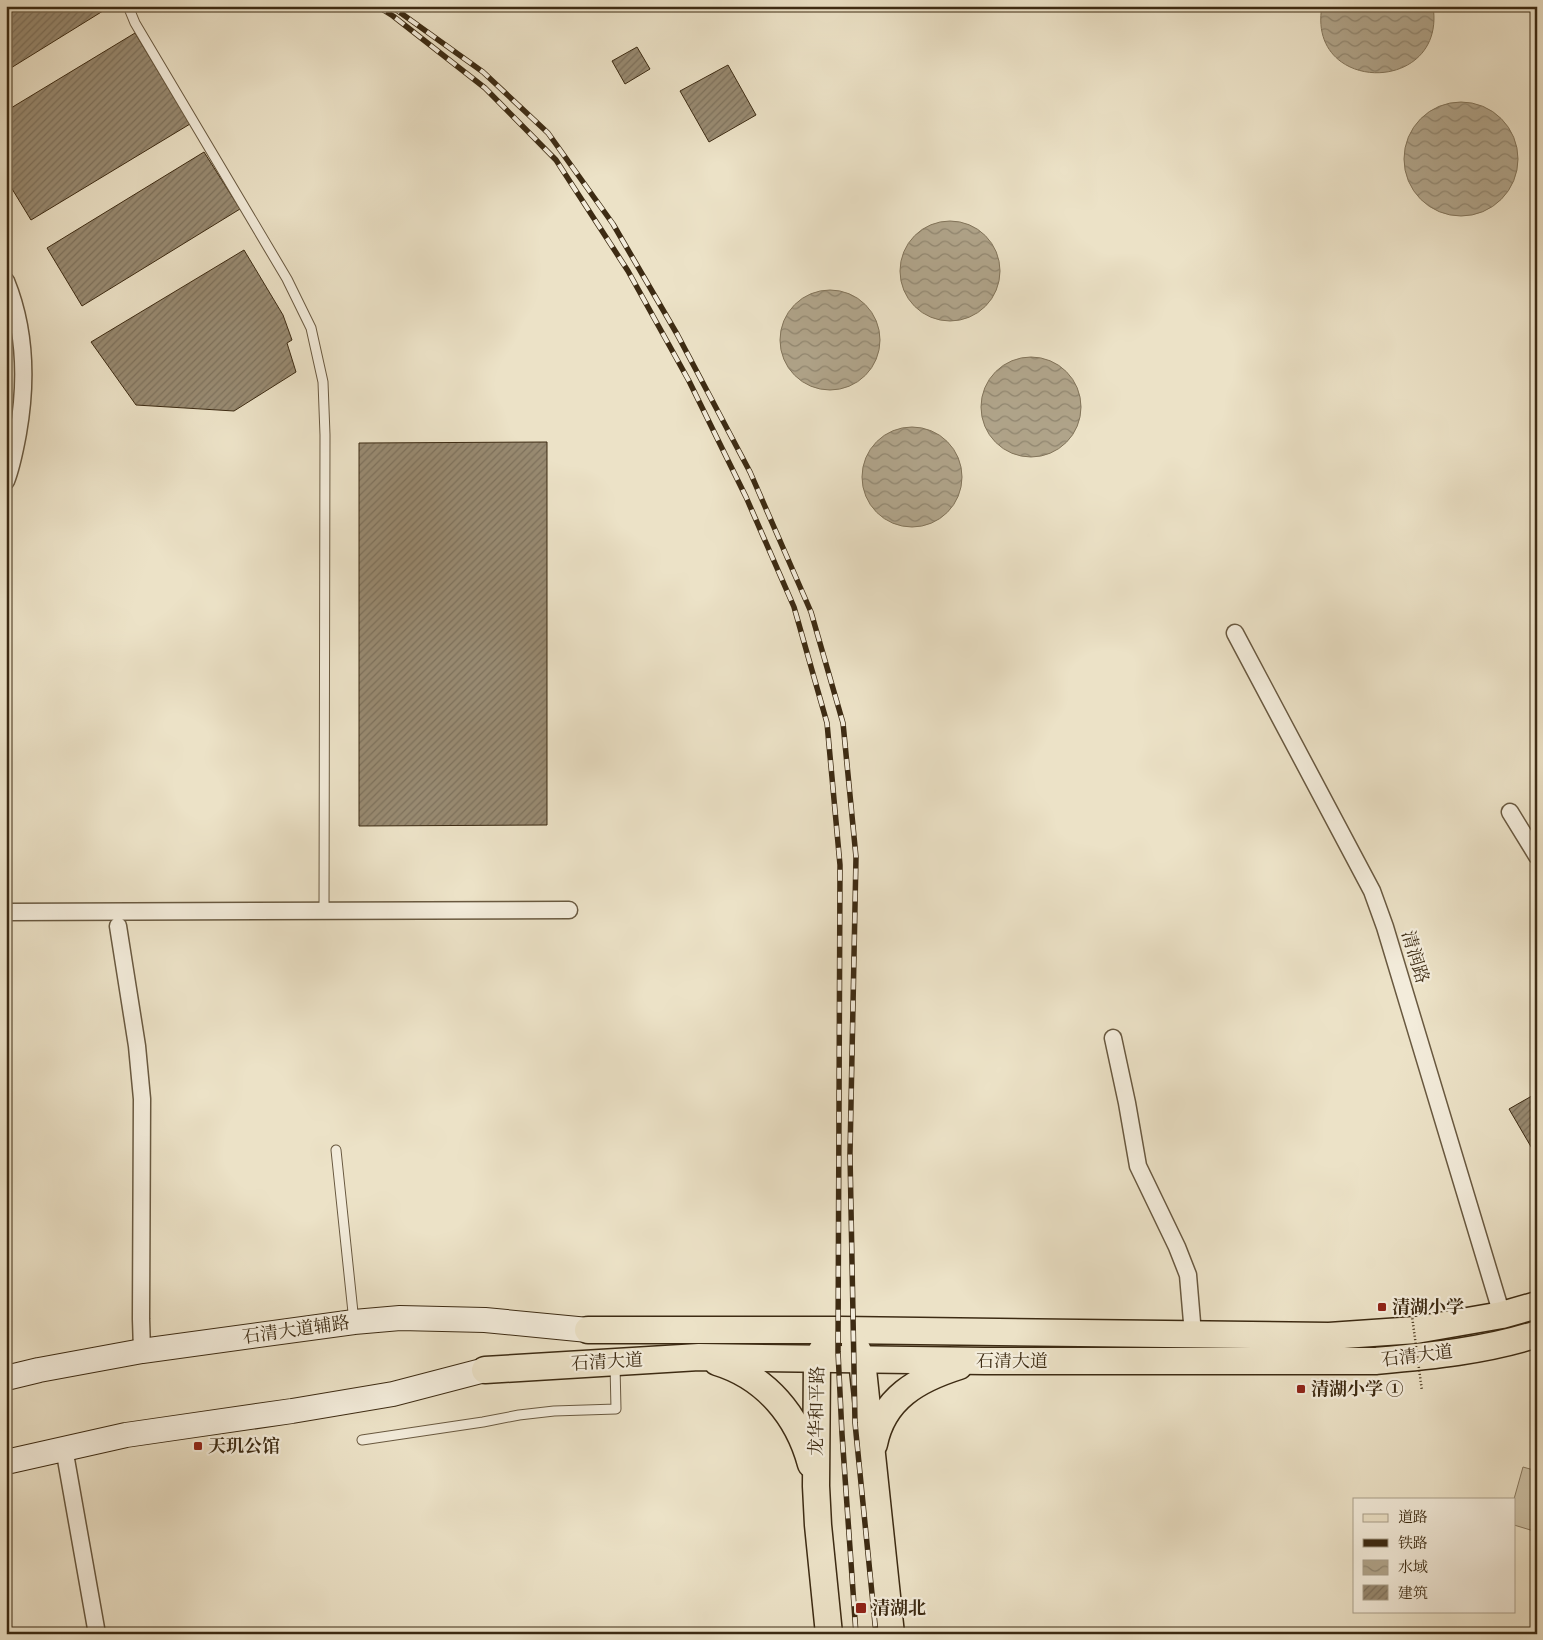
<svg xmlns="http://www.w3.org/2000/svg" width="1543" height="1640" viewBox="0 0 1543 1640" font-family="'Libre Bodoni','Noto Serif SC',serif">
<defs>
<pattern id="water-waves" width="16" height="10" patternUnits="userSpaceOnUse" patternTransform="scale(1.25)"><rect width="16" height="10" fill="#b0a48a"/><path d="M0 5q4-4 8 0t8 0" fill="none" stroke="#908670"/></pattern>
<pattern id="building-hatch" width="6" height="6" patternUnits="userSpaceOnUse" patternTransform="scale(1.25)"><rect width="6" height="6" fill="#988a71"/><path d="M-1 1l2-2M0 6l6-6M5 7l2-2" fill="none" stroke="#7d715c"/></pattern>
</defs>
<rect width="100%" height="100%" fill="#ece2c7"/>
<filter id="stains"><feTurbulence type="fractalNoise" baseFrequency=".004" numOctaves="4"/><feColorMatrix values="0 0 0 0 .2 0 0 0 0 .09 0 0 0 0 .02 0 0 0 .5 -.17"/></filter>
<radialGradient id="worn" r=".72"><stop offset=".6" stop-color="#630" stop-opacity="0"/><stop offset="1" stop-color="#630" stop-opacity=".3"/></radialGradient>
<!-- garden -->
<polygon fill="#cec3a8" stroke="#86775e" points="1523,1467 1537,1471 1537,1532 1514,1525 1514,1499"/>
<!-- water -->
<g fill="url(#water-waves)" stroke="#82745a">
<path d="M1322,6H1433C1447,95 1306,95 1322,6Z"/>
<circle cx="1461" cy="159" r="57"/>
<circle cx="950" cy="271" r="50"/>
<circle cx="830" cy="340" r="50"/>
<circle cx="1031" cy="407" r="50"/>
<circle cx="912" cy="477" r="50"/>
</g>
<!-- building -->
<g fill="url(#building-hatch)" stroke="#3d2b13">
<polygon points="6,6 111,6 6,71"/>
<polygon points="135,33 190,124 31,220 6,179 6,111"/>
<polygon points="637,47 650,69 625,84 612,61"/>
<polygon points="728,65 756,115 709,142 680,91"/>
<polygon points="204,152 240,209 82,306 47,248"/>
<polygon points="244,250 283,315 292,340 287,343 296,372 234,411 136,405 91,342"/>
<polygon points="547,442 547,825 359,826 359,443"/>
<polygon points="1537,1093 1537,1157 1509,1109"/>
</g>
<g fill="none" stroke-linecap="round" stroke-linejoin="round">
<!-- service casing -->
<g stroke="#695940" stroke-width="11">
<g id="service">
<polyline points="128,6 135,23 287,279 311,328 323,382 325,435 324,911"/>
<polyline points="336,1150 354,1322"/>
<polyline points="362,1440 483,1422 519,1415 554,1411 616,1409 615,1365"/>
</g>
</g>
<!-- minor casing -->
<g stroke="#695940" stroke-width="19">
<g id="minor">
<path d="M6,281C26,330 27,381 18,433C15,449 12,466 6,481"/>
<polyline points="1235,633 1372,891 1385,927 1502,1315"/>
<polyline points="1510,812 1537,856"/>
<polyline points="6,912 569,910"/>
<polyline points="118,926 137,1046 142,1099 141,1319 142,1351"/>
<polyline points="1113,1038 1127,1103 1138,1166 1177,1247 1188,1275 1193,1334"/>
<polyline points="64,1448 97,1634"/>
</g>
</g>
<!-- secondary casing -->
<g stroke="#3d2b13" stroke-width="26">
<g id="secondary">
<polyline points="6,1378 39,1370 142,1351 354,1322 400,1318 485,1320 588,1330"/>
<polyline points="6,1462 126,1435 292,1411 393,1394 485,1370"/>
</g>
</g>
<!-- primary casing -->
<g stroke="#3d2b13" stroke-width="29">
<g id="primary">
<polyline points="588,1330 841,1330 1329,1336 1416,1330 1502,1315 1537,1305"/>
<polyline points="826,1344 817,1359 816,1486 818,1525 829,1634"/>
<polyline points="855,1345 862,1360 891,1634"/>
<path d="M717,1362C766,1377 798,1416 811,1464"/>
<path d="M485,1370L699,1357L985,1361H1375C1429,1356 1485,1351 1537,1334"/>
<path d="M874,1444C883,1398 918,1379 959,1366"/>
</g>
</g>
<!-- service -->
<use href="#service" stroke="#f3ecdb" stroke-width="9"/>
<!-- minor -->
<use href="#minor" stroke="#f3ecdb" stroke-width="16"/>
<!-- secondary -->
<use href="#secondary" stroke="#f3ecdb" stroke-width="24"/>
<!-- primary -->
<use href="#primary" stroke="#ece2c7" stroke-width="26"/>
<!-- rail casing -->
<g stroke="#3d2b13" stroke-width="5.5">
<g id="rail">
<polyline points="377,6 393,16 485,88 556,160 628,271 689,381 746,497 794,607 827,723 840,865 838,1352 842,1434 856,1634"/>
<polyline points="391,6 483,72 548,133 613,224 677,334 750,472 811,612 843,723 856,857 850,1154 855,1423 876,1634"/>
</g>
</g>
<!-- rail -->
<use href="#rail" stroke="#f3ecdb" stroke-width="4" stroke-dasharray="11" stroke-linecap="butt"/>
<!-- path-bridge -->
<polyline stroke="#3d2b13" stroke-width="2.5" stroke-dasharray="1 2.5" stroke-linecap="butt" points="1410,1301 1422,1391"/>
</g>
<!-- markers -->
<g fill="#8f2418" stroke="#f3ecdb" stroke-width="2">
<rect x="1377" y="1302" width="10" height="10" rx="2.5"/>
<rect x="1296" y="1384" width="10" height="10" rx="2.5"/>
<rect x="193" y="1441" width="10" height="10" rx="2.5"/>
<rect x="855" y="1602" width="12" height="12" rx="2.5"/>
</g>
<g text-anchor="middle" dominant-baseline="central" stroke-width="4.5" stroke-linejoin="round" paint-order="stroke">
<!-- street labels -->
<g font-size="18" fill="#3d2b13" stroke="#f3ecdb">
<text transform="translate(1415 957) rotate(73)">清润路</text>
<text transform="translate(296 1330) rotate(-8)">石清大道辅路</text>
<text transform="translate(1417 1356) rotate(-7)">石清大道</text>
<text x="1012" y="1361">石清大道</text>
<text transform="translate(607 1362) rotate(-3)">石清大道</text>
<text transform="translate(817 1411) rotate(-89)">龙华和平路</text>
</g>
<!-- poi labels -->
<g font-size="18" font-weight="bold" fill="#3d2b13" stroke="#f3ecdb" text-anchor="start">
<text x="1392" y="1307">清湖小学</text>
<text x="1311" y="1389">清湖小学 ①</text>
<text x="208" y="1446">天玑公馆</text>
<text x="872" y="1608">清湖北</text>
</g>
</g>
<!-- margin -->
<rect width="1543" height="1640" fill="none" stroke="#ece2c7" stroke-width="25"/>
<rect x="8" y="8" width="1528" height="1625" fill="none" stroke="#3d2b13" stroke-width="2.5"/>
<rect x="12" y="12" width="1518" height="1615" fill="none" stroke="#3d2b13"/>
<!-- legend -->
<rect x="1353" y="1498" width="162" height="115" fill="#f3ecdb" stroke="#aa9f8b"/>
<rect x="1363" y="1514" width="25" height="8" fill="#ece2c7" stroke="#aa9f8b"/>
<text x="1398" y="1522" font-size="15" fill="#3d2b13">道路</text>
<rect x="1363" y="1539" width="25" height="8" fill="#3d2b13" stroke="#aa9f8b"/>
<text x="1398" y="1548" font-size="15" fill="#3d2b13">铁路</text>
<rect x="1363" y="1560" width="25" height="15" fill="url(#water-waves)" stroke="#aa9f8b"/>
<text x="1398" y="1572" font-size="15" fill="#3d2b13">水域</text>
<rect x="1363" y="1585" width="25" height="15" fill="url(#building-hatch)" stroke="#aa9f8b"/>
<text x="1398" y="1598" font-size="15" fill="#3d2b13">建筑</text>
<rect width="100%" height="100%" filter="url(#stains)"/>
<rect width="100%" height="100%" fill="url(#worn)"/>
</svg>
